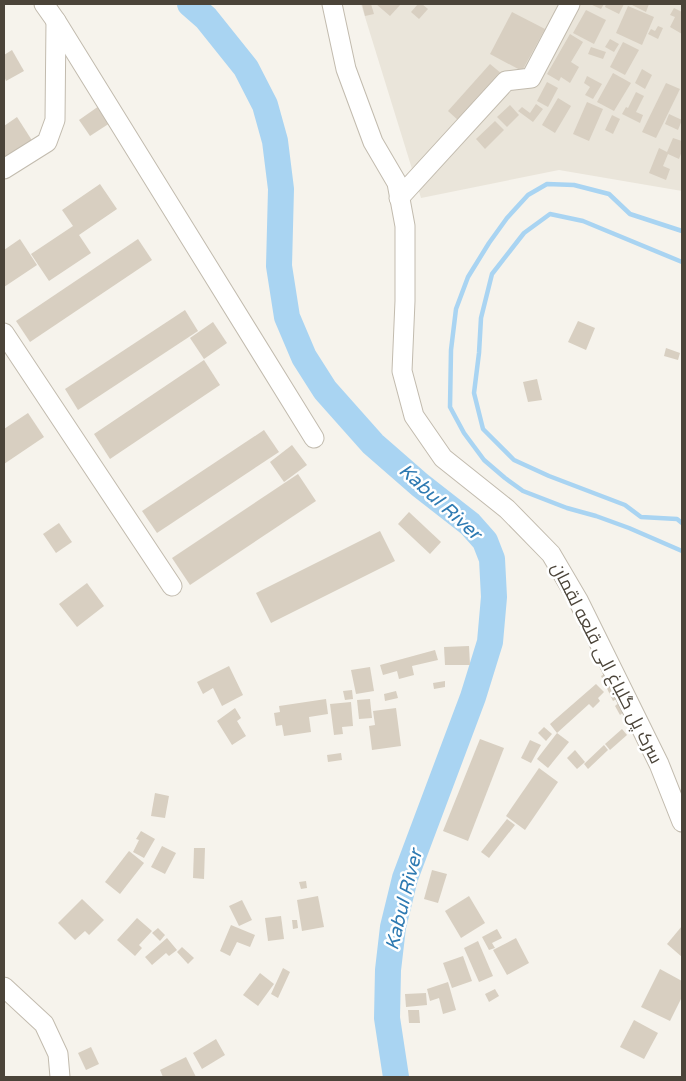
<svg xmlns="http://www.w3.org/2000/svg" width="686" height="1081" viewBox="0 0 686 1081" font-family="'Varela Round',Cairo,sans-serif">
<rect width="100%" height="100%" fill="#f6f3ec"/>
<!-- residential -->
<polygon fill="#eae5da" points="361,4 682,4 682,191 559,170 421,198"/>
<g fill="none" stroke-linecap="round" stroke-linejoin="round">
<!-- stream -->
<g stroke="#a9d4f2" stroke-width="4.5">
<polyline points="682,231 630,214 609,194 574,185 547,184 528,195 507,218 489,243 468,277 456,309 451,350 450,407 464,433 484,460 505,478 523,491 567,508 596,516 629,528 682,551"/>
<polyline points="682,262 583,221 550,214 524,233 492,274 481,318 479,353 474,393 483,429 514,460 549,476 625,505 641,517 677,519 682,523"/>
</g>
<!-- river -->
<polyline stroke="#a9d4f2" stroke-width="26" points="190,4 206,18 246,68 265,105 275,141 281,189 279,266 287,317 304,357 325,390 373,444 420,485 470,524 485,541 492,559 494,597 490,642 473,697 405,878 393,927 388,970 387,1018 396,1077"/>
</g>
<!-- building -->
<g fill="#d8cfc1">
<polygon points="362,4 371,4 374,14 365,16"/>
<polygon points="376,4 401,4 390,16"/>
<polygon points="418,4 422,4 428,9 419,19 411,12"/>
<polygon points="590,4 604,4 601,9"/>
<polygon points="606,4 624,4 619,14 605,7"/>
<polygon points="632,4 649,4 646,12 632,5"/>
<polygon points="628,6 654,17 642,45 616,33"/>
<polygon points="674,8 682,12 682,34 670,27 675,17 670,15"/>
<polygon points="586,10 606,20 594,44 573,33"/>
<polygon points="512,12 545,29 522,71 490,54"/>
<polygon points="658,26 663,28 658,39 648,34 651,29 655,31"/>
<polygon points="570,34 583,42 571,62 579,67 570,83 561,77 559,81 547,74"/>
<polygon points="610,39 619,44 614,52 605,47"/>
<polygon points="623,42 639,50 625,75 610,67"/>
<polygon points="591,47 606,52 603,59 588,54"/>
<polygon points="12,50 24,71 6,81 4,76 4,55"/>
<polygon points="490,64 502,74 459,121 448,111"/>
<polygon points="642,69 652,75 645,89 635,83"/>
<polygon points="613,73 631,83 614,111 597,102"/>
<polygon points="587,76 602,84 593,99 585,95 590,87 584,83"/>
<polygon points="547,82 558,88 548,107 537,101"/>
<polygon points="666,83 680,89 656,138 642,132"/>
<polygon points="636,92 644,96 636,112 643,115 640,123 622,114 626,107 628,108"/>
<polygon points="558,98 571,106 555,133 542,125"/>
<polygon points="587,102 603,109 589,141 573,134"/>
<polygon points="536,104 543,109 533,122 518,111 522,107 530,113"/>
<polygon points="510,105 519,115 507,127 497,117"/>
<polygon points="99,106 110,123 90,136 79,120"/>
<polygon points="669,114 682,120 678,130 665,124"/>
<polygon points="612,115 620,119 613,134 605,130"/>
<polygon points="17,117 33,142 4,161 4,126"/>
<polygon points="495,121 504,130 485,149 476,139"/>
<polygon points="673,138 682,141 682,151 679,159 668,154 663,166 670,169 666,180 649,173 659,148 667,152"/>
<polygon points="100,184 117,209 79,235 91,253 49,281 31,254 73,226 62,210"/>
<polygon points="20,239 37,265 4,287 4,250"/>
<polygon points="138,239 152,260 30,342 16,321"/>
<polygon points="185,310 198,331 78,410 65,389"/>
<polygon points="578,321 595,328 586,350 568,342"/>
<polygon points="213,322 227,343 204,359 190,338"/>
<polygon points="666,348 680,353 678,360 664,356"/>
<polygon points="204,360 220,385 110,459 94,434"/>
<polygon points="537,379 542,400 528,402 523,382"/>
<polygon points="28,413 44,437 4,464 4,429"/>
<polygon points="264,430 279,452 157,533 142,511"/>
<polygon points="292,445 307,465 284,482 270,462"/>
<polygon points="298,474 316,501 190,585 172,558"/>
<polygon points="409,512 441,542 430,554 398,524"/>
<polygon points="59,523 72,542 56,553 43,534"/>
<polygon points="380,531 395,561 271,623 256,593"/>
<polygon points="87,583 104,606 77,627 59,604"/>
<polygon points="469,646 470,665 445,665 444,647"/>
<polygon points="435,650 438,660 412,666 414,675 399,679 397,671 383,675 380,665"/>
<polygon points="229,666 243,695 222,706 213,688 203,694 197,682"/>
<polygon points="370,667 374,691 356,694 351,670"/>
<polygon points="610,671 622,696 613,701 601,676"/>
<polygon points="445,681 445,687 434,689 433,683"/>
<polygon points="596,684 604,692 598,698 600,701 593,708 589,704 557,733 550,724"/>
<polygon points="352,690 353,699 345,700 343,691"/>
<polygon points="396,691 398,698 385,701 384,694"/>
<polygon points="326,699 328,714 309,717 311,732 284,736 282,725 276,726 274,713 280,712 279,706"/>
<polygon points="370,699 372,718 359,719 357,700"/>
<polygon points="621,701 627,710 620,715 615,706"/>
<polygon points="351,702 353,726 342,727 343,734 334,735 330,704"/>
<polygon points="235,708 241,718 237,721 246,736 232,745 217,721"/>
<polygon points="396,708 401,746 372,750 369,726 375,725 373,711"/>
<polygon points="544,727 552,734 546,741 538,733"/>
<polygon points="622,729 627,735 610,750 605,744"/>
<polygon points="557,733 569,742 548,768 537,759"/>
<polygon points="480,739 504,748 468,841 443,831"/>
<polygon points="530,740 541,745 531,763 521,758"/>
<polygon points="604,745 608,750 588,769 584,764"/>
<polygon points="575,750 585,762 577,769 567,758"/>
<polygon points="341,753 342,760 328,762 327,755"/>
<polygon points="539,768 558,782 525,830 506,816"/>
<polygon points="155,793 169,796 165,818 151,816"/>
<polygon points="507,819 515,825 489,858 481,852"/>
<polygon points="141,831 155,839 144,858 133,852 139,840 136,839"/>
<polygon points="162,846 176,853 165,874 151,867"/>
<polygon points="194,848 205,848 204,879 193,878"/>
<polygon points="129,851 144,863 120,894 105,882"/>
<polygon points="432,870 447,874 438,903 424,899"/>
<polygon points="306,881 307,888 301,889 299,882"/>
<polygon points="318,896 324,927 302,931 297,900"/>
<polygon points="469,896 485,923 461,938 445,911"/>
<polygon points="82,899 104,920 89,935 85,931 75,940 58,923"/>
<polygon points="242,900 252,920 239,926 229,906"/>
<polygon points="281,916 284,939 268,941 265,918"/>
<polygon points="137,918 152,931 139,945 142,948 135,956 117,940"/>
<polygon points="292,920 297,920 298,928 293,929"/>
<polygon points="231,925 255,935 250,947 237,942 230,956 220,951"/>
<polygon points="682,926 682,957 667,944"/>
<polygon points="158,928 165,935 160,941 152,933"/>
<polygon points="497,929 502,938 492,943 495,948 489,950 482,937"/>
<polygon points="167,938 177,950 169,956 166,953 152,965 145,957"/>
<polygon points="516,938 529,963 507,975 493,950"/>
<polygon points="478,941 493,976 479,982 464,948"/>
<polygon points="182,947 194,958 188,964 177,952"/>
<polygon points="463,956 472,981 452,988 443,963"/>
<polygon points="283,968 290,972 278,998 271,994"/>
<polygon points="660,969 682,981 682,997 670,1021 641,1007"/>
<polygon points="260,973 274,984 258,1006 243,995"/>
<polygon points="448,982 456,1010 443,1014 439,998 430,1001 427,989"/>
<polygon points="495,989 499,996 489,1002 485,994"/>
<polygon points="426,993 427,1005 406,1007 405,994"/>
<polygon points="408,1010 419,1010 420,1023 409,1023"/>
<polygon points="634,1020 658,1033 644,1059 620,1047"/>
<polygon points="216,1039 225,1055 202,1069 193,1053"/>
<polygon points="91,1047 99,1064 86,1070 78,1053"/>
<polygon points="186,1057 196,1077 163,1077 160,1070"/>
</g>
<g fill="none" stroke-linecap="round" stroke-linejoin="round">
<!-- minor casing -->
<g stroke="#c2bbae" stroke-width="21">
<g id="minor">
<polyline points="44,4 56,21 314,438"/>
<polyline points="332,4 346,69 373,142 397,183 405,226 405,301 402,371 414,416 443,458 507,509 551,554 578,600 659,764 682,822"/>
<polyline points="4,169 47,142 55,120 56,21"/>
<polyline points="399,198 506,81 531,78 570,4"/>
<polyline points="4,333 172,586"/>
<polyline points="4,987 44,1024 58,1054 60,1077"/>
</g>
</g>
<!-- minor -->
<use href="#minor" stroke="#fff" stroke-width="19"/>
</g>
<g text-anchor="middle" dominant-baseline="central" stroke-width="5" stroke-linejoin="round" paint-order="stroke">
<!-- street labels -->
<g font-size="18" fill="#4b4439" stroke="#fff">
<text transform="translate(607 663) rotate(63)">سرک پل گلباغ الی قلعه لقمان</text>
</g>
<!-- water labels -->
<g font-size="19" font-style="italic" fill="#2e7ab2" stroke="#fff">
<text transform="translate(440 502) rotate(42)">Kabul River</text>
<text transform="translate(404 900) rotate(-76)">Kabul River</text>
</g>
</g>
<!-- border -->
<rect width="686" height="1081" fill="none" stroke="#4b4439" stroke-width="10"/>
</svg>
